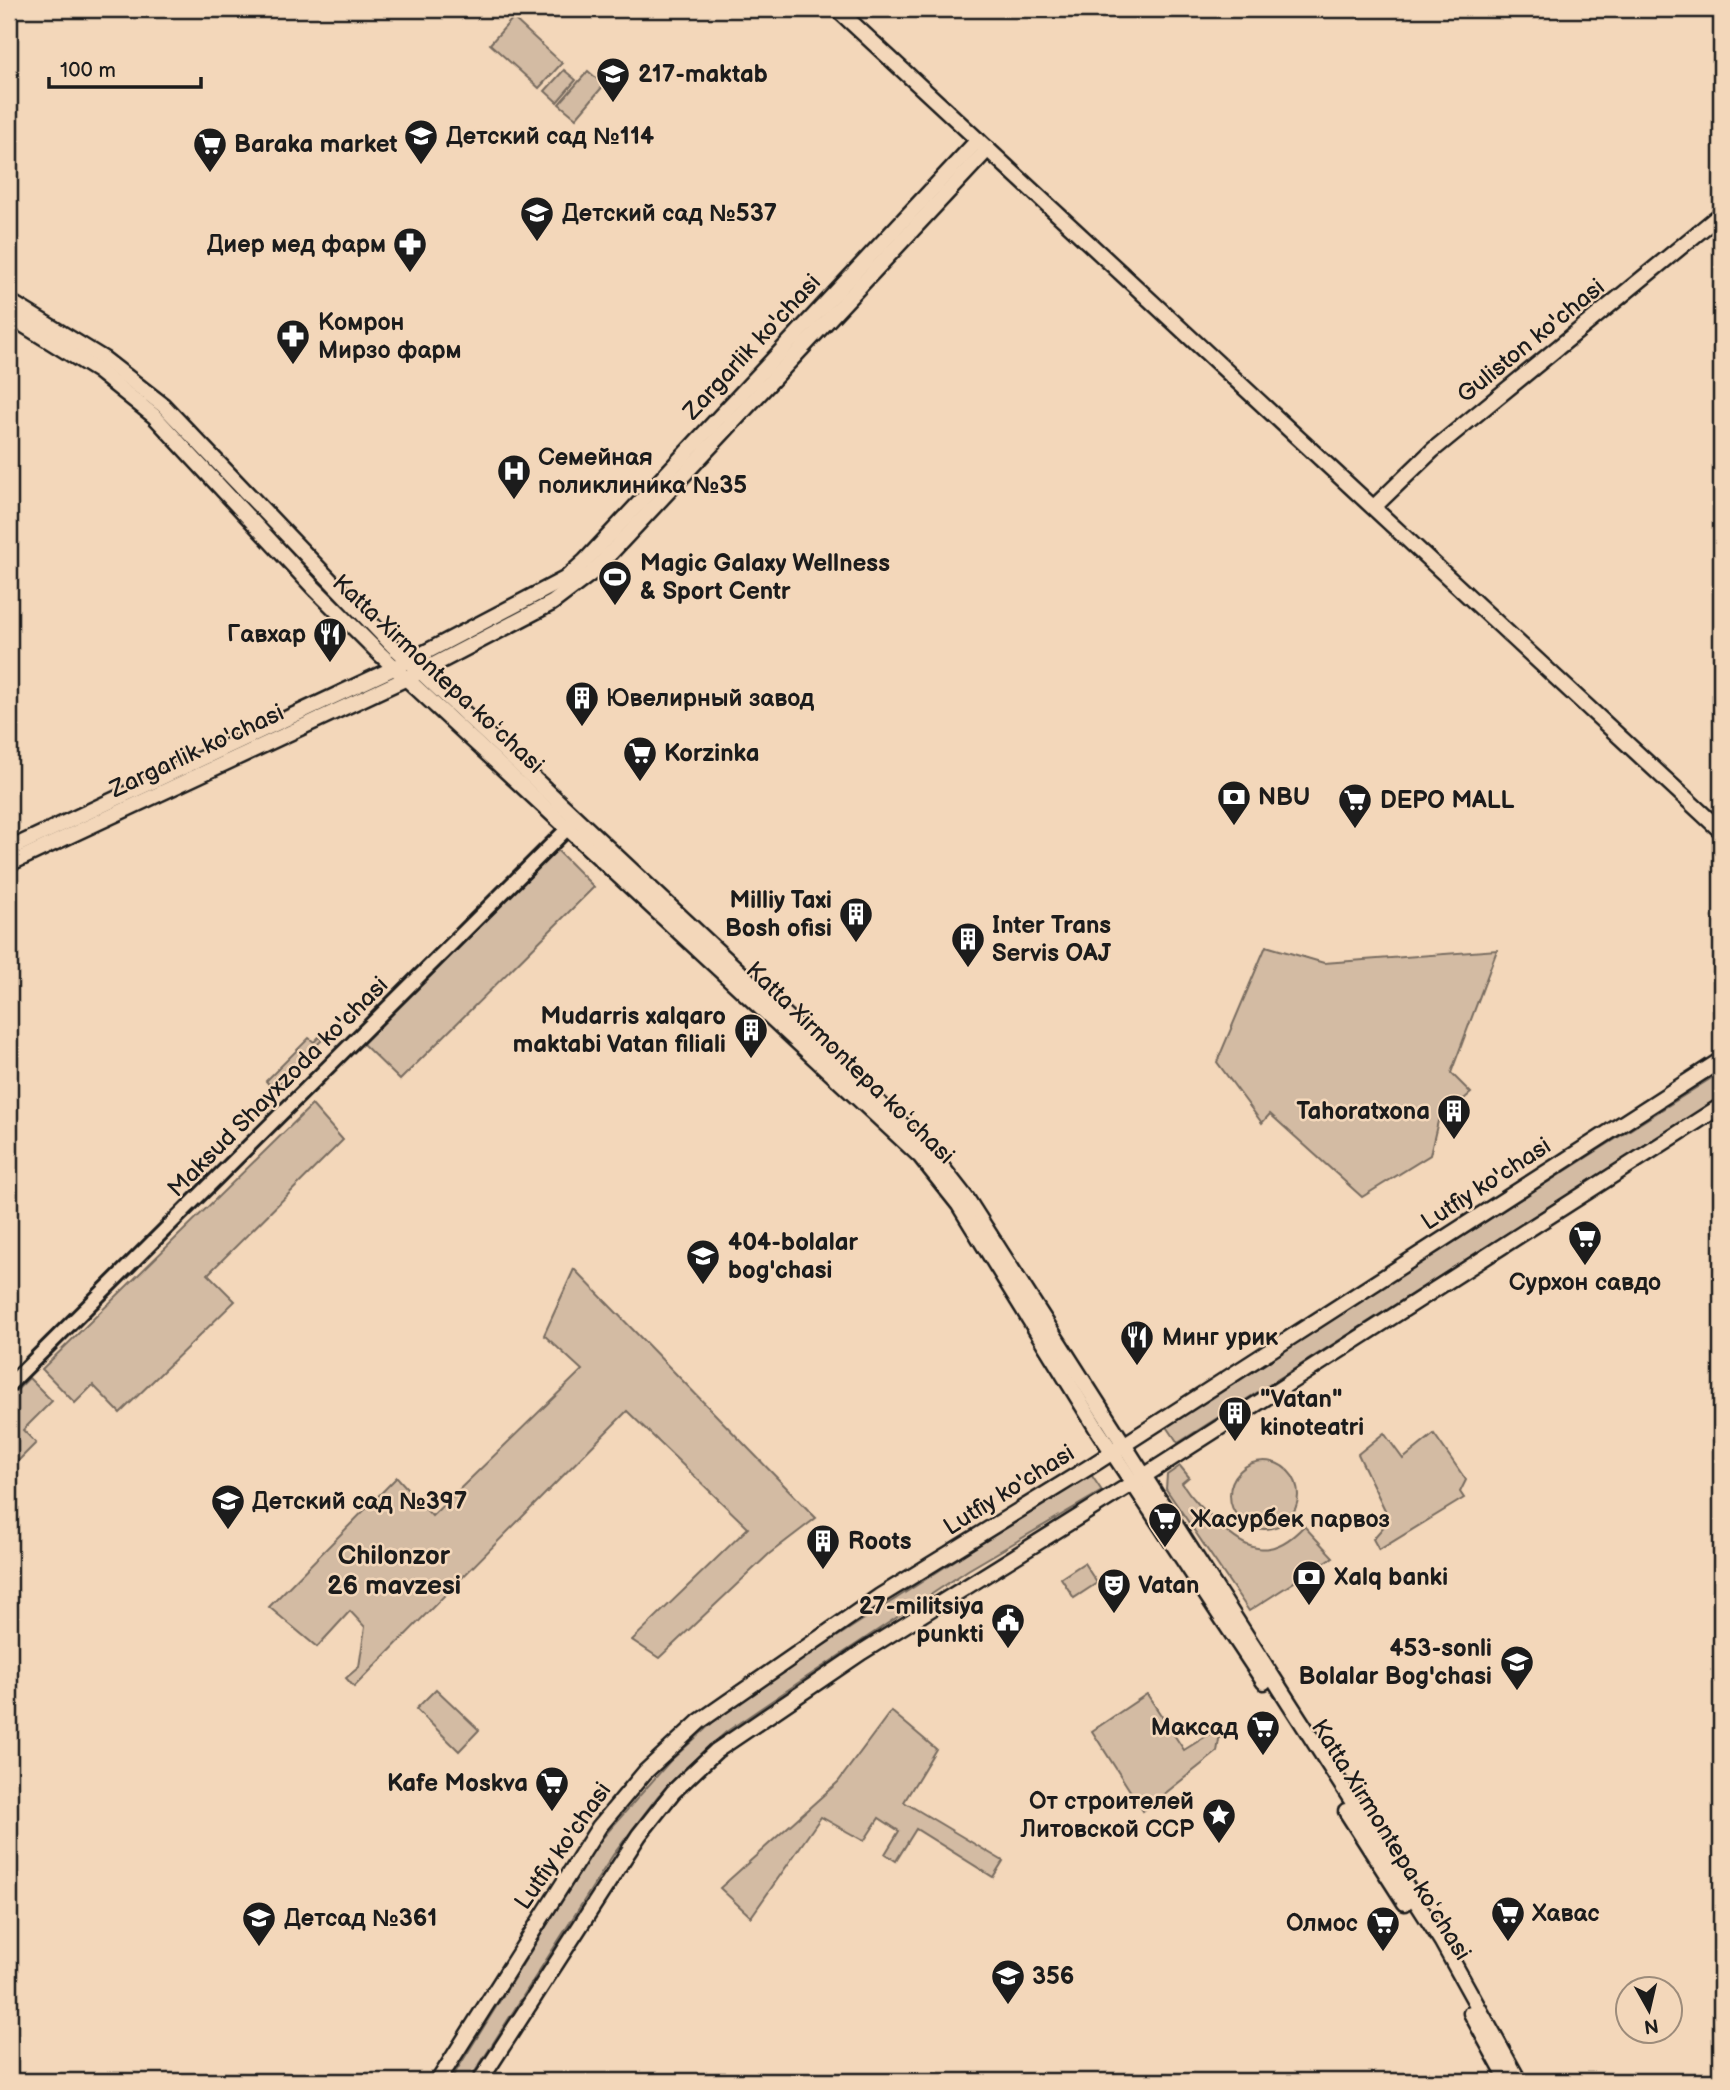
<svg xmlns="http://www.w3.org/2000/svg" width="1730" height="2090" viewBox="0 0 1730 2090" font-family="'Balsamiq Sans',sans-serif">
<rect width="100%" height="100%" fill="#f3d7ba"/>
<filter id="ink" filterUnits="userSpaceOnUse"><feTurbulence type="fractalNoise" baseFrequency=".0143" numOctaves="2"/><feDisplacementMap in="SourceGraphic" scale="14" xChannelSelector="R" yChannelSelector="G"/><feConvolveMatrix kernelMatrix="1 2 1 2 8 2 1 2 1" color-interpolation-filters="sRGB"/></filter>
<g filter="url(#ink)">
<!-- green -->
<g fill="#d3bba3" stroke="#786c60" stroke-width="2">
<polygon points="513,18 562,63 539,88 490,44"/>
<polygon points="564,70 576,80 557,102 545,91"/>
<polygon points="588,71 604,85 576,118 559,104"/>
<polygon points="557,850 594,887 400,1080 362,1043"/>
<polygon points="1266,946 1324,963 1497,950 1451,1073 1471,1093 1438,1121 1430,1155 1362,1197 1270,1114 1262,1123 1217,1062"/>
<polygon points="319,1037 322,1040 273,1089 266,1081 309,1038 314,1042"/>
<polygon points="1721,1072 1721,1097 1178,1443 1166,1425"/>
<polygon points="312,1105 343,1140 208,1274 235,1301 120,1413 93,1385 75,1403 42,1369"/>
<polygon points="574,1269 816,1518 769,1554 659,1658 632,1640 748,1528 627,1411 354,1687 346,1678 359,1667 365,1627 350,1611 317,1647 269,1607 397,1477 432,1516 582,1370 544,1335"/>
<polygon points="29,1378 52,1401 23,1430 36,1443 9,1470 9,1398"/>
<polygon points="1384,1433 1403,1459 1434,1434 1466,1480 1460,1492 1464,1498 1379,1550 1373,1539 1386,1524 1385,1510 1358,1454"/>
<circle cx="1264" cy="1495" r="34"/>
<path d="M1180,1466L1189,1477L1182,1483C1192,1499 1204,1510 1218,1523C1248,1554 1273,1559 1304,1526L1333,1557L1249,1611L1166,1489L1167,1475Z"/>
<polygon points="1090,1473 1102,1491 968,1570 798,1683 726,1732 681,1772 658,1796 613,1855 469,2081 450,2081 598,1843 670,1761 733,1704"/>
<polygon points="1084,1563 1097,1583 1074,1598 1061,1578"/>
<polygon points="436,1689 479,1730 459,1751 416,1709"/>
<polygon points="1147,1694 1184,1750 1221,1727 1217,1752 1143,1811 1092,1731"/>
<polygon points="891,1711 936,1749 904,1802 1003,1861 993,1877 916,1829 896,1861 885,1854 899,1831 879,1818 864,1841 821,1817 751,1917 720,1888 838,1782"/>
</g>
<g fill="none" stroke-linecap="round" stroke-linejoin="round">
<!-- tertiary casing -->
<g stroke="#1c1c1c" stroke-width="18">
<polyline id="tertiary" points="9,1385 574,822"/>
</g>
<!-- secondary casing -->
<g stroke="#1c1c1c" stroke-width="19">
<g id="secondary">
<polyline points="837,9 1721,831"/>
<polyline points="9,301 104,359 163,405 393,646 928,1149 967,1199 1442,1942 1519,2081"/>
<polyline points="9,316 98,371 154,416 314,588 380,654 920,1156 959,1205 1097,1429 1264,1682"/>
<polyline points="1374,507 1433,450 1721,214"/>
<polyline points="9,849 409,661 565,579 585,561 978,140"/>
<polyline points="9,864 420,672 552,603 593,572 988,149"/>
<polyline points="1346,1811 1405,1903"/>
<polyline points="1471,2013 1508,2081"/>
<polyline points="438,2081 599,1827 645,1772 700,1721 880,1596 1091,1466 1721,1060"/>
<polyline points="480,2081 639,1835 673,1792 716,1751 862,1652 1144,1476 1721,1106"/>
</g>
</g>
<!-- tertiary -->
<use href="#tertiary" stroke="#f3d7ba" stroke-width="12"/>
<!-- secondary -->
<use href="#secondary" stroke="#f3d7ba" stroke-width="14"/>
</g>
</g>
<!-- icons -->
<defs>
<g id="school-pin" transform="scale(1.75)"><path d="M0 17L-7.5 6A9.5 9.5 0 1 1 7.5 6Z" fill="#1c1c1c" stroke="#f3d7ba"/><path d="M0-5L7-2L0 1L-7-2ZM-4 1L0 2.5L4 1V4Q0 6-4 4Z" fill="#fff"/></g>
<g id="supermarket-pin" transform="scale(1.75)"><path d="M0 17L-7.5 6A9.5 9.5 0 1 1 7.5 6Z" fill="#1c1c1c" stroke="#f3d7ba"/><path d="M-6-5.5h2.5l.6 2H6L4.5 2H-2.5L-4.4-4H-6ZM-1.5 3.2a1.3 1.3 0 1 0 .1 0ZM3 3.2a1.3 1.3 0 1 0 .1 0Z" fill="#fff"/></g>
<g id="pharmacy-pin" transform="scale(1.75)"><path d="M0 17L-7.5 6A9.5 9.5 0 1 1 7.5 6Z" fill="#1c1c1c" stroke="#f3d7ba"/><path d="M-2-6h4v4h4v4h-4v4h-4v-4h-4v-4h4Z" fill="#fff"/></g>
<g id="hospital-pin" transform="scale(1.75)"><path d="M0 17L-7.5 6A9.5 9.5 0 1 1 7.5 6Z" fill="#1c1c1c" stroke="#f3d7ba"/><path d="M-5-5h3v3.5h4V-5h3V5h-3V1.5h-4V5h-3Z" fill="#fff"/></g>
<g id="stadium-pin" transform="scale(1.75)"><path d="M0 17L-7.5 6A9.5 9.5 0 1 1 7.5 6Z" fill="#1c1c1c" stroke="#f3d7ba"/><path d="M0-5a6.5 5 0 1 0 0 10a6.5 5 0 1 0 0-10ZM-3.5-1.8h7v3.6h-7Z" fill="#fff"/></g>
<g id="restaurant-pin" transform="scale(1.75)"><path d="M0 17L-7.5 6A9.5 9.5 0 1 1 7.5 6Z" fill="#1c1c1c" stroke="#f3d7ba"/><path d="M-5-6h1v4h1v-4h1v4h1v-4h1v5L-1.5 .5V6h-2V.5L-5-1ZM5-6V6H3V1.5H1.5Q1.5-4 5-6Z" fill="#fff"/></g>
<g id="building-pin" transform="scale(1.75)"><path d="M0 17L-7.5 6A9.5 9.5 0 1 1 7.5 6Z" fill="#1c1c1c" stroke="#f3d7ba"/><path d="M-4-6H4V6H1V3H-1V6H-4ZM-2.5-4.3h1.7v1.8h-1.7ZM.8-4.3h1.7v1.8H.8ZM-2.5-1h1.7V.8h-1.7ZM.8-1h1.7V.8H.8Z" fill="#fff"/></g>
<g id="bank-pin" transform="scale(1.75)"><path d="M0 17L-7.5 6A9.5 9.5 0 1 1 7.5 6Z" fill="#1c1c1c" stroke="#f3d7ba"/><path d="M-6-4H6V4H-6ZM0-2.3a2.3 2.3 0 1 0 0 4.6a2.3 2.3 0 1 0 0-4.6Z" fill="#fff"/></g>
<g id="theatre-pin" transform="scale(1.75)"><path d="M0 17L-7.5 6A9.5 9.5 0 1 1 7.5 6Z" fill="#1c1c1c" stroke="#f3d7ba"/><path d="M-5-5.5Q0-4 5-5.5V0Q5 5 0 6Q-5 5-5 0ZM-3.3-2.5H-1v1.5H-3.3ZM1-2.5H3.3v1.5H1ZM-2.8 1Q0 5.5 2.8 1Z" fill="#fff"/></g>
<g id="civic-pin" transform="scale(1.75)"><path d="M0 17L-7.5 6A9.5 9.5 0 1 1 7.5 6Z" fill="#1c1c1c" stroke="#f3d7ba"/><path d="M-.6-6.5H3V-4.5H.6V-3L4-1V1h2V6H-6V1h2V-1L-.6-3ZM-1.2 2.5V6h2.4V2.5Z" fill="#fff"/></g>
<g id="sight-pin" transform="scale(1.75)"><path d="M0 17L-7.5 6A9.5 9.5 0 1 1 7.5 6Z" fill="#1c1c1c" stroke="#f3d7ba"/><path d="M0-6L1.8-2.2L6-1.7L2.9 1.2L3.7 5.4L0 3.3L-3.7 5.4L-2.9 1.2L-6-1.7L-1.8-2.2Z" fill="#fff"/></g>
</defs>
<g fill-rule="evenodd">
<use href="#school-pin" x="613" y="74"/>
<use href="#school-pin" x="421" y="136"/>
<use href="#supermarket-pin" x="210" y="144"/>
<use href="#school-pin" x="537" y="213"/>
<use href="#pharmacy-pin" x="410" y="244"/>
<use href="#pharmacy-pin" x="293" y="336"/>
<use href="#hospital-pin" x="514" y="471"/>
<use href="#stadium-pin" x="615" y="577"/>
<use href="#restaurant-pin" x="330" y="634"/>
<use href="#building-pin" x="582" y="698"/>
<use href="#supermarket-pin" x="640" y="753"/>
<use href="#bank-pin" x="1234" y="797"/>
<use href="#supermarket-pin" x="1355" y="800"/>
<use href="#building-pin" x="856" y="914"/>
<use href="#building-pin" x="968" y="939"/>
<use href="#building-pin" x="751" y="1030"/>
<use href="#building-pin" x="1454" y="1111"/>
<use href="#supermarket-pin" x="1585" y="1237"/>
<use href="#school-pin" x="703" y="1256"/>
<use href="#restaurant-pin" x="1137" y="1337"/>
<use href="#building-pin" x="1235" y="1413"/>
<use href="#school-pin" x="228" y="1501"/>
<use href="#supermarket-pin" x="1165" y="1519"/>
<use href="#building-pin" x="823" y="1541"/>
<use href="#bank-pin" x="1309" y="1577"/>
<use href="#theatre-pin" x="1114" y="1585"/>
<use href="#civic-pin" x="1008" y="1620"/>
<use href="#school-pin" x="1517" y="1662"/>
<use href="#supermarket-pin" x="1263" y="1727"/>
<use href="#supermarket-pin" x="552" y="1783"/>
<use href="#sight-pin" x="1219" y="1815"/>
<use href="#supermarket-pin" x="1508" y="1913"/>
<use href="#school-pin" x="259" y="1918"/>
<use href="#supermarket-pin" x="1383" y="1923"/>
<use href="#school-pin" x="1008" y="1976"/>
</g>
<g text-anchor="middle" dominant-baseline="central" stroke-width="5" stroke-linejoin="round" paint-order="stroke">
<!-- poi labels -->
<g font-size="24" font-weight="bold" fill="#1c1c1c" stroke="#f3d7ba" text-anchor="start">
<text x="638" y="74">217-maktab</text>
<text x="446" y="136">Детский сад №114</text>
<text x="234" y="144">Baraka market</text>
<text x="562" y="213">Детский сад №537</text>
<text x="386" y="244" text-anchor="end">Диер мед фарм</text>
<text x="318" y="322">Комрон<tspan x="318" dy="28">Мирзо фарм</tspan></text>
<text x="538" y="457">Семейная<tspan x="538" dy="28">поликлиника №35</tspan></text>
<text x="640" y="563">Magic Galaxy Wellness<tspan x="640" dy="28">&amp; Sport Centr</tspan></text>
<text x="306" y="634" text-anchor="end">Гавхар</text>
<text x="606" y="698">Ювелирный завод</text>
<text x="664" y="753">Korzinka</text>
<text x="1258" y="797">NBU</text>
<text x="1380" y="800">DEPO MALL</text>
<text x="832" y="900" text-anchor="end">Milliy Taxi<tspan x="832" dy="28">Bosh ofisi</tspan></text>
<text x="992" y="925">Inter Trans<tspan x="992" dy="28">Servis OAJ</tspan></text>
<text x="726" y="1016" text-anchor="end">Mudarris xalqaro<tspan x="726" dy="28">maktabi Vatan filiali</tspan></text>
<text x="1430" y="1111" text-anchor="end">Tahoratxona</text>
<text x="728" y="1242">404-bolalar<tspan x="728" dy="28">bog'chasi</tspan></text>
<text x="1585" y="1282" text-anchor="middle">Сурхон савдо</text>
<text x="1162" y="1337">Минг урик</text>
<text x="1260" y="1399">"Vatan"<tspan x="1260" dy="28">kinoteatri</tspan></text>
<text x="252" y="1501">Детский сад №397</text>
<text x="1190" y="1519">Жасурбек парвоз</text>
<text x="848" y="1541">Roots</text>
<text x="1334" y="1577">Xalq banki</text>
<text x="1138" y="1585">Vatan</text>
<text x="984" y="1606" text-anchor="end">27-militsiya<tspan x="984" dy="28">punkti</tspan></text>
<text x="1492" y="1648" text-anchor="end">453-sonli<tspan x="1492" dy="28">Bolalar Bog'chasi</tspan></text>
<text x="1238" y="1727" text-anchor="end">Максад</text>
<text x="528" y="1783" text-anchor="end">Kafe Moskva</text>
<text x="1194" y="1801" text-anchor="end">От строителей<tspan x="1194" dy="28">Литовской ССР</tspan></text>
<text x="1532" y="1913">Хавас</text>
<text x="284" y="1918">Детсад №361</text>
<text x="1358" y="1923" text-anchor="end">Олмос</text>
<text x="1032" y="1976">356</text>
</g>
<!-- street labels -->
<g font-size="24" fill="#1c1c1c" stroke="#f3d7ba">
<text transform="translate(1531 341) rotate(-39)">Guliston ko'chasi</text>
<text transform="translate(752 347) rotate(-47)">Zargarlik ko'chasi</text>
<text transform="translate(438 674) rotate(43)">Katta Xirmontepa koʻchasi</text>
<text transform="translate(197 751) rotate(-25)">Zargarlik ko'chasi</text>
<text transform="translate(850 1063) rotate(44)">Katta Xirmontepa koʻchasi</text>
<text transform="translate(278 1087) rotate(-45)">Maksud Shayxzoda ko'chasi</text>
<text transform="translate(1486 1184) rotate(-33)">Lutfiy ko'chasi</text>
<text transform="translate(1009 1490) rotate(-32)">Lutfiy ko'chasi</text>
<text transform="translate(1391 1840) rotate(58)">Katta Xirmontepa koʻchasi</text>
<text transform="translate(563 1846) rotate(-55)">Lutfiy ko'chasi</text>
</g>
<!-- neighbourhood labels -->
<g font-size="26" font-weight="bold" fill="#1c1c1c" stroke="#f3d7ba">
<text x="394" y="1556">Chilonzor<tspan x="394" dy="30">26 mavzesi</tspan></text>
</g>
</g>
<!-- margin -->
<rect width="1730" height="2090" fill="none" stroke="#f3d7ba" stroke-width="35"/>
<rect x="18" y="18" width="1695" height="2055" fill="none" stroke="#1c1c1c" stroke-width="2.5" filter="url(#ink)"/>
<!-- north arrow -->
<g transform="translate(1649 2010) rotate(172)"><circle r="33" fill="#f3d7ba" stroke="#9d8c7b" stroke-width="2"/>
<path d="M0-5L12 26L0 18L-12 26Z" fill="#1c1c1c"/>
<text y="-10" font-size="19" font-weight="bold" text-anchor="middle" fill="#1c1c1c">N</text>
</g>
<!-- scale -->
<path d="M49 77v10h152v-10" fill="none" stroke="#1c1c1c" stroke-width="3.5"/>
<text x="60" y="77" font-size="21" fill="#1c1c1c" stroke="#f3d7ba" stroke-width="5" paint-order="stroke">100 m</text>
</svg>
